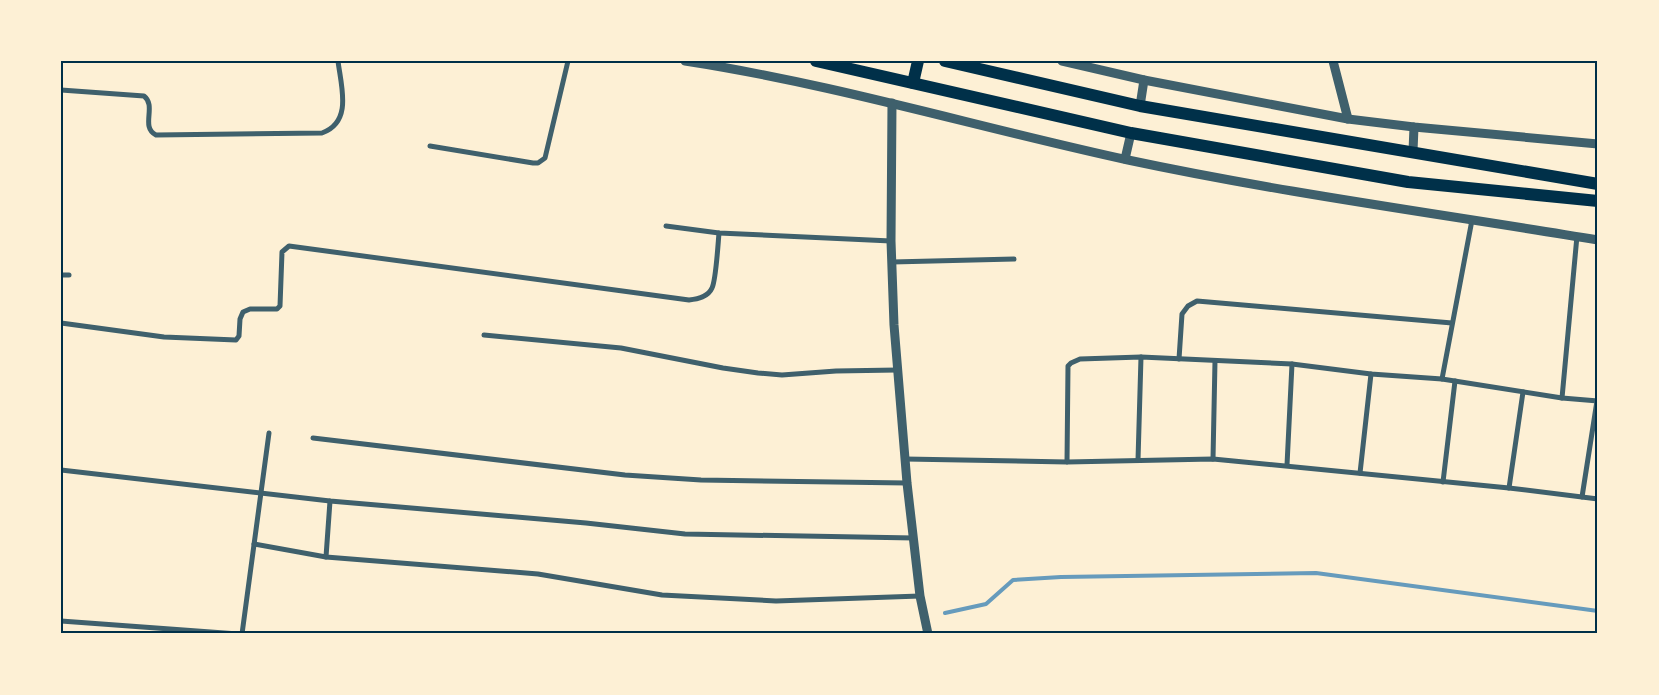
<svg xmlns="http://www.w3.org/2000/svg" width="1659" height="695" viewBox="0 0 1659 695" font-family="Figtree,sans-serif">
<rect width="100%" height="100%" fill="#fdf0d5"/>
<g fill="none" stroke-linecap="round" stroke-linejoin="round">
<!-- stream -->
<polyline stroke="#669bbc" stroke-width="4" points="945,613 986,604 1013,580 1061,577 1316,573 1598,611"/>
<!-- minor -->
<g stroke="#3f606c" stroke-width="5">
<path d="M61,90L144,96C157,106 140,127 156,135L322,133C353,122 341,86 338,61"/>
<polyline points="430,146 533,163 538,163 545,158 568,61"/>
<polyline points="666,226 719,233 891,241"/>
<polyline points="892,262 1014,259"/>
<polyline points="61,275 69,275"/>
<path d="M61,323L164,337L236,340L239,336L240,319L243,312L250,309H277L280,306L282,252L289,246L689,300C698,299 708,297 712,288C716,280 718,244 719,233"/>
<polyline points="484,335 621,348 723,368 758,373 782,375 836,371 897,370"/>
<polyline points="1179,359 1182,314 1188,306 1197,301 1452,323"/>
<polyline points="1442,379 1472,220"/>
<polyline points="1562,398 1577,236"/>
<polyline points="313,438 625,475 701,480 907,483"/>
<polyline points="905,459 1067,462 1213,459 1509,488 1598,499"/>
<polyline points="1213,459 1215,361"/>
<polyline points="1138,460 1141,357"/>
<polyline points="1067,462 1068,366 1071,363 1080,359 1141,357 1292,364 1371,374 1442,379 1562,398 1598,401"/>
<polyline points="1287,465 1292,364"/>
<polyline points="61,470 330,501 586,523 685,534 914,538"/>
<polyline points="1360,473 1371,374"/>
<polyline points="1443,482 1455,381"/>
<polyline points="1509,488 1523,392"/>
<polyline points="1582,497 1597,401"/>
<polyline points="254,544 326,557 538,574 662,595 776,601 920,596"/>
<polyline points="326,557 330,501"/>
<polyline points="61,621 238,634"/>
<polyline points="242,634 269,433"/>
</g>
<!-- tertiary -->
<g stroke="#3f606c" stroke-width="9">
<path d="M685,61C835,84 980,128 1128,160C1283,193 1441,214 1598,240"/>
<polyline points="1062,61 1144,80 1348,119 1414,127 1598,144"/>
<polyline points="1333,61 1348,119"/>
<polyline points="892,103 891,241 894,325 907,483 920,596 928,634"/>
<polyline points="1140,106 1144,80"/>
<polyline points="1413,151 1414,127"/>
<polyline points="1125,159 1131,133"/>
</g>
<!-- trunk -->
<g stroke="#003049" stroke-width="12">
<polyline points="816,61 1131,133 1408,182 1598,201"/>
<polyline points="945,61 1140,106 1598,184"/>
<polyline points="913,83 918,61"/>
</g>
</g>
<!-- border -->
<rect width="1659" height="695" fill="none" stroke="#fdf0d5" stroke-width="125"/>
<rect x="62" y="62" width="1534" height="570" fill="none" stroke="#003049" stroke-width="2"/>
</svg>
